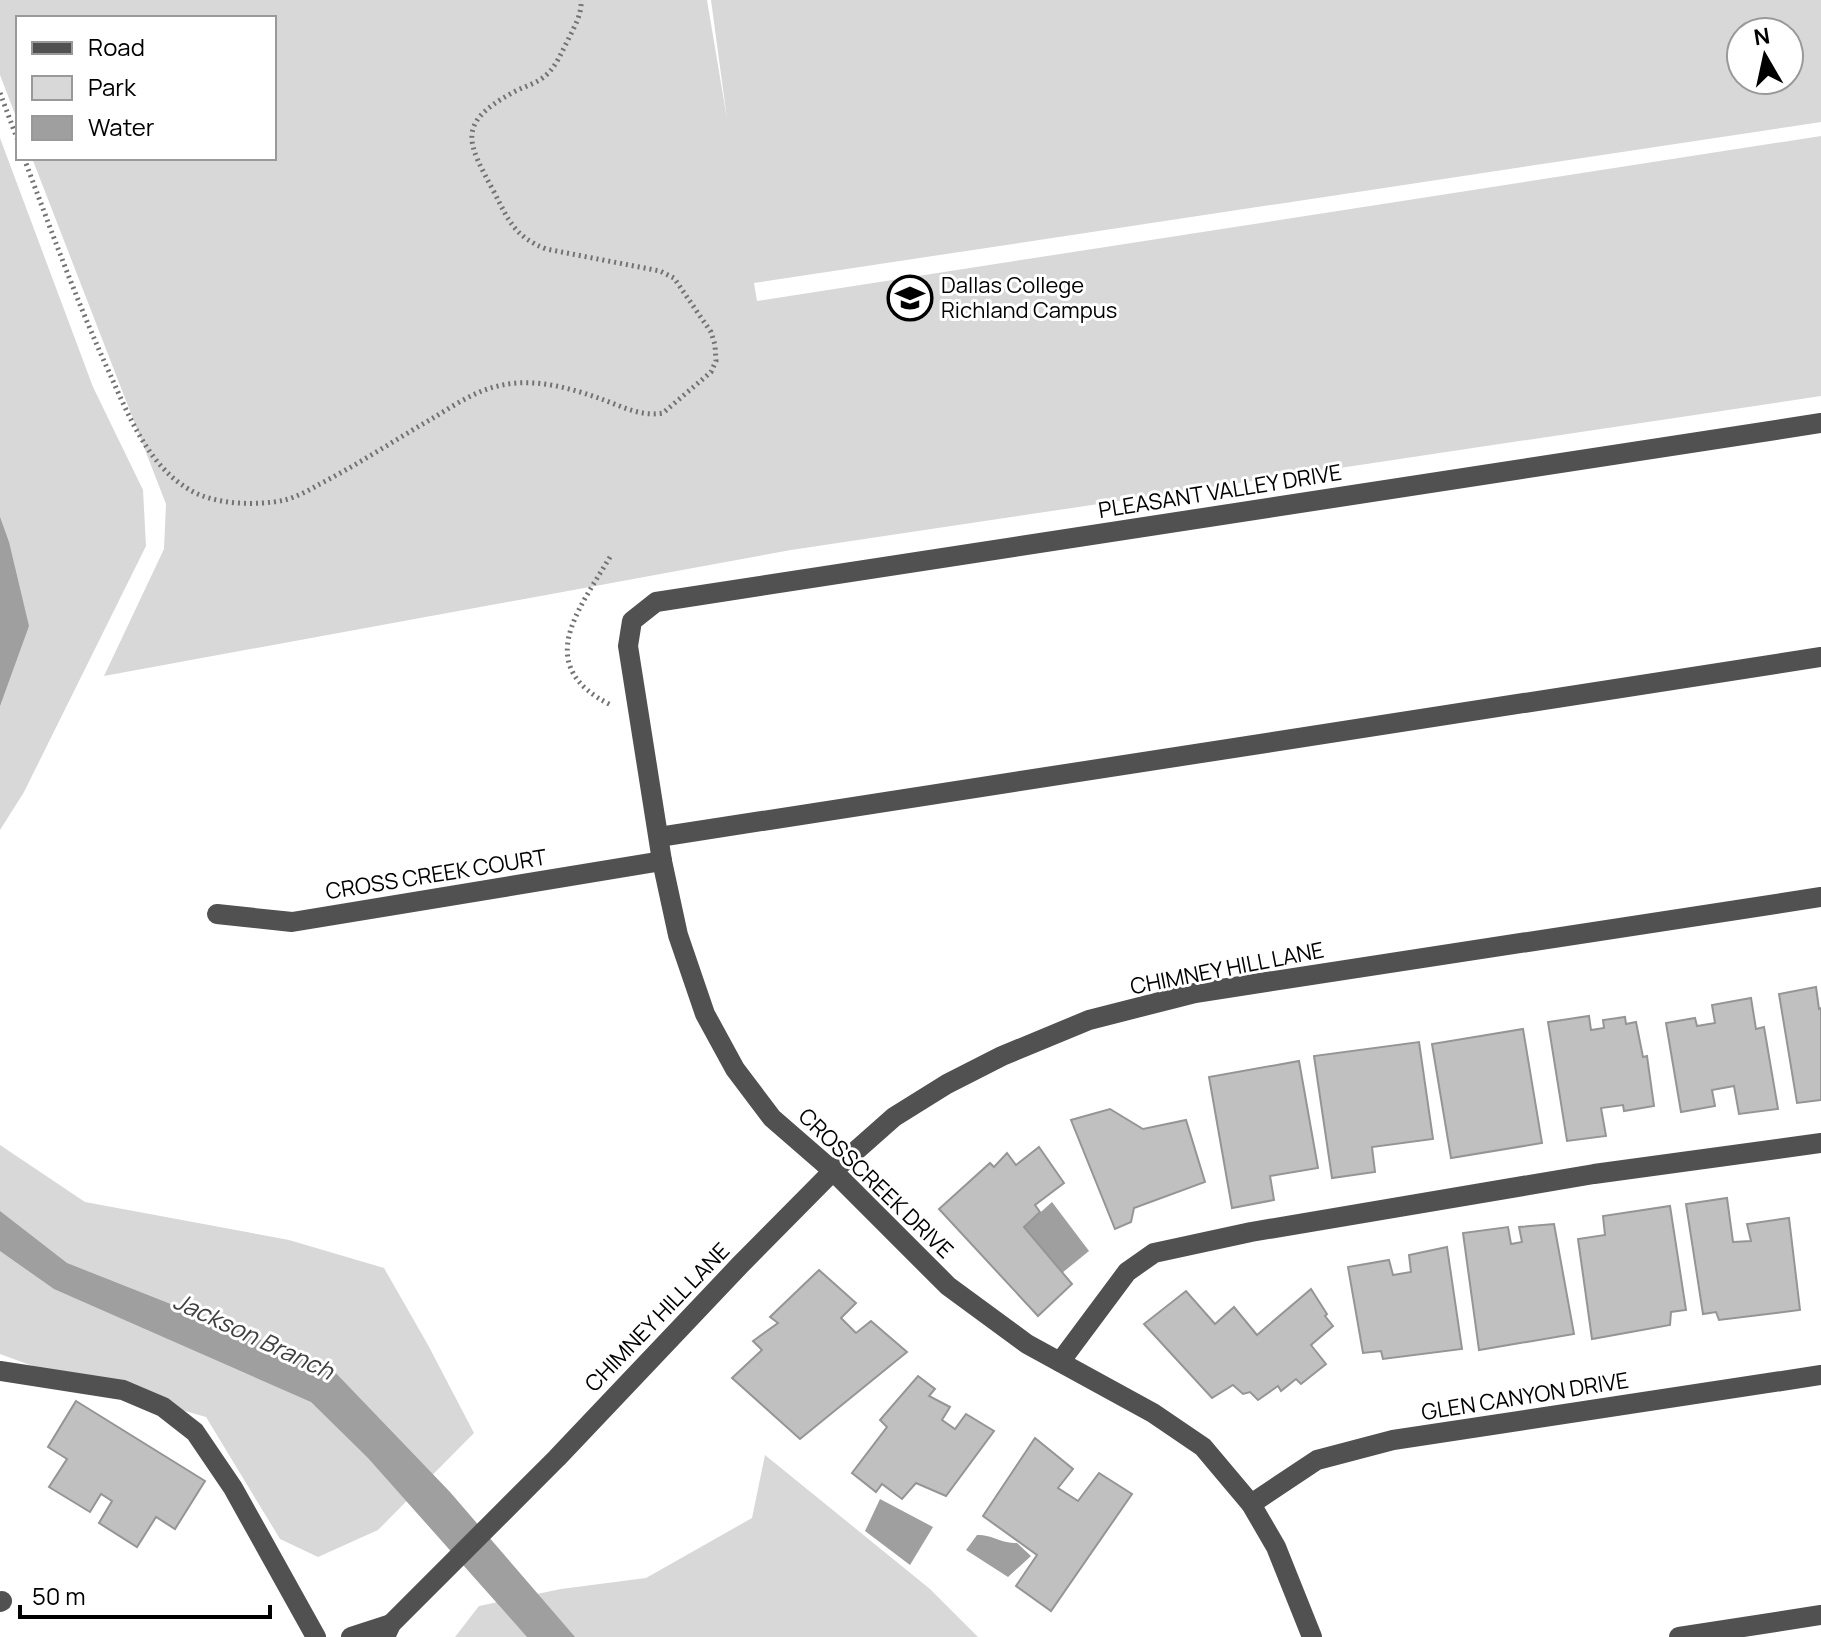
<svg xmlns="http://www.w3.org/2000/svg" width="1821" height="1637" viewBox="0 0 1821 1637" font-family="Manrope,sans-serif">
<rect width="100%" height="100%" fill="#fff"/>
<!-- green -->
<g fill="#d8d8d8" fill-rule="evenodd">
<path d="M0,0H707L727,119L711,0H1821V122L754,283L757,301L1821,136V396L791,550L104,676L164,549L166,504L32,158H274V18H18V122L0,75ZM1741,32H1789V80H1741Z"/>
<polygon points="0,138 93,387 143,490 146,546 24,792 0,830"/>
<polygon points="0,1145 85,1202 289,1240 384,1268 428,1345 474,1433 378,1530 318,1557 280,1539 206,1417 49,1372 0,1354"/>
<polygon points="765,1455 930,1589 978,1637 455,1637 479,1606 561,1589 646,1578 752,1518"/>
</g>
<!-- water -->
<g fill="#9f9f9f">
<polygon points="0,517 9,542 29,626 0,706"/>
<polygon points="1052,1202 1089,1251 1062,1273 1024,1227"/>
<polygon points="0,1211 67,1263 330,1367 450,1492 575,1637 527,1637 368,1458 311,1402 54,1289 0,1251"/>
<polygon points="880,1499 933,1527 910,1565 865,1531"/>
<path d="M977,1535C994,1535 999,1543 1017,1543L1031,1556L1008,1577L966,1550Z"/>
</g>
<!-- building -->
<g fill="#c0c0c0" stroke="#959595" stroke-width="2">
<polygon points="1816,987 1819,1009 1821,1008 1821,1100 1797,1103 1779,994"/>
<polygon points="1751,998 1756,1029 1764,1027 1778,1109 1739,1114 1734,1086 1712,1090 1715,1106 1681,1112 1666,1023 1695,1018 1697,1026 1715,1023 1712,1005"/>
<polygon points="1589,1016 1591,1030 1604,1028 1603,1020 1625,1017 1626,1024 1636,1022 1643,1057 1647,1056 1654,1106 1624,1111 1623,1105 1601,1108 1606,1136 1567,1141 1548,1022"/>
<polygon points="1523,1029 1542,1143 1451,1158 1432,1044"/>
<polygon points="1419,1042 1433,1139 1372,1147 1375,1172 1332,1178 1314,1056"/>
<polygon points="1299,1061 1318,1168 1270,1176 1274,1200 1232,1208 1209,1077"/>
<polygon points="1110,1109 1143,1129 1186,1120 1205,1182 1134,1208 1131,1222 1115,1229 1071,1120"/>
<polygon points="1039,1147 1064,1183 1035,1205 1040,1212 1024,1227 1072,1284 1038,1316 939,1209 990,1163 994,1167 1007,1153 1016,1165"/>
<polygon points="1727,1198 1733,1242 1751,1241 1747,1224 1789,1218 1800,1310 1719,1320 1716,1312 1703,1314 1686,1204"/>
<polygon points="1670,1206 1686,1310 1671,1312 1670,1325 1592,1339 1578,1239 1605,1235 1603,1216"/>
<polygon points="1554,1224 1574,1334 1479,1350 1463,1233 1508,1227 1511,1244 1522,1242 1519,1227"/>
<polygon points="1447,1247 1462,1349 1383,1359 1381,1351 1363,1353 1348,1267 1389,1260 1393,1275 1411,1272 1409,1255"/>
<polygon points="819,1270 856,1303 841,1318 856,1333 871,1321 907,1352 800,1439 732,1378 762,1350 753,1341 778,1323 770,1317"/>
<polygon points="1311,1289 1327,1314 1325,1316 1333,1326 1311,1345 1326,1364 1301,1384 1296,1379 1281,1391 1278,1386 1258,1400 1250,1392 1243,1394 1233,1385 1212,1398 1144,1324 1186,1291 1215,1324 1234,1307 1257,1335"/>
<polygon points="918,1376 935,1389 929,1396 950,1407 942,1420 955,1429 966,1414 994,1431 946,1496 916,1483 902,1499 882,1484 876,1492 852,1473 887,1427 880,1420"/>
<polygon points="76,1401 205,1481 175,1529 156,1517 137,1547 99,1523 112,1501 101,1494 90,1512 49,1487 67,1459 48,1447"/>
<polygon points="1035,1438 1073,1469 1058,1488 1078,1501 1099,1473 1132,1494 1051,1611 1016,1586 1037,1555 983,1516"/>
</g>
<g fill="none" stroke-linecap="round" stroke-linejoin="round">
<!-- path -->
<g stroke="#737373" stroke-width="5" stroke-dasharray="2 4" stroke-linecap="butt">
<polyline points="0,93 18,141"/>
<path d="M24,158C51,230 77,302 109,372C128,414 148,466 190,490C215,505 257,506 285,500C296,497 308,491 318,485C357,465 395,440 433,418C453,406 475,391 498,386C533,377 571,388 604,400C623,407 642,417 663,413L711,372L716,361L715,345L711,332L674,278L660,271L546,249C514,236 509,221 494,192C468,143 455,124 512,93C522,87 536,84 545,76C556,67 561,53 568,40C574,27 582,15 581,0"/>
<path d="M610,557C578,611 532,666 611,705"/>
</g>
<!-- minor -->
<g stroke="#515151" stroke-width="20">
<polyline points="659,837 1821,657"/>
<polyline points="217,914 292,922 662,861"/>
<polyline points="1060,1362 1127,1272 1154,1253 1251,1232 1594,1174 1821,1143"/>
<polyline points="0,1371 123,1390 163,1407 195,1432 233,1488 316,1637"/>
<polyline points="1251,1504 1317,1460 1393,1440 1821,1375"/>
<polyline points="0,1602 2,1601"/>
<polyline points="351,1637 391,1624"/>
<polyline points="385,1637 391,1624 557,1458 740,1265 833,1171 894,1117 947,1084 1002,1056 1089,1020 1195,993 1821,897"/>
<polyline points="1312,1637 1276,1547 1251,1504 1203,1447 1153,1413 1027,1344 948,1286 833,1171 772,1118 735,1069 705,1014 678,935 662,861 628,646 632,621 656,602 1821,423"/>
<polyline points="1679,1637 1821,1615"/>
</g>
</g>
<!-- icons -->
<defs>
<g id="university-ring" transform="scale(2.3)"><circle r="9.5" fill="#fff" stroke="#000" stroke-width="1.5"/><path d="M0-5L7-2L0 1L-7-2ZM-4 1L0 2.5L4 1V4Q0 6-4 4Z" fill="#000"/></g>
</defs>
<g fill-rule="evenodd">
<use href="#university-ring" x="910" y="298"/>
</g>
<g text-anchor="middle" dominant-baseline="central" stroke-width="6" stroke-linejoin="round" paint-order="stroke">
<!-- poi labels -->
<g font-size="22" fill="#000" stroke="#fff" text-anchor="start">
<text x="941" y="285">Dallas College<tspan x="941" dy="25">Richland Campus</tspan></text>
</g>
<!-- street labels -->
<g font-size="22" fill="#000" stroke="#fff">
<text transform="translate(1220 491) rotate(-9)">PLEASANT VALLEY DRIVE</text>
<text transform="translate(436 874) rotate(-9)">CROSS CREEK COURT</text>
<text transform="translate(1227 968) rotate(-11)">CHIMNEY HILL LANE</text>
<text transform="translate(876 1183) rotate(44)">CROSSCREEK DRIVE</text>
<text transform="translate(657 1317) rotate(-46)">CHIMNEY HILL LANE</text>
<text transform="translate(1525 1396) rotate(-9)">GLEN CANYON DRIVE</text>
</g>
<!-- water labels -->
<g font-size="24" font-style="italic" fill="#404040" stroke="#fff">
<text transform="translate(254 1335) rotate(25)">Jackson Branch</text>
</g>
</g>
<!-- legend -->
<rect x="16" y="16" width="260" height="144" fill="#ffffff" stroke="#999999" stroke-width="2"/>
<rect x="32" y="42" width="40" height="12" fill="#515151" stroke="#999999" stroke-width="2"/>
<text x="88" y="56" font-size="24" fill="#000000">Road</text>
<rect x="32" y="76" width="40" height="24" fill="#d8d8d8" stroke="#999999" stroke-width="2"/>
<text x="88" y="96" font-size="24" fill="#000000">Park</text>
<rect x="32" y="116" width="40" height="24" fill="#9f9f9f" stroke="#999999" stroke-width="2"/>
<text x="88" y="136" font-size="24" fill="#000000">Water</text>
<!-- north arrow -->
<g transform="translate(1765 56) rotate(351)"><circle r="38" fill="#ffffff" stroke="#999999" stroke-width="2"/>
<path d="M0-6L14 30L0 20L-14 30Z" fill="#000000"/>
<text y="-12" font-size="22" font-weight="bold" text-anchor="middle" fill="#000000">N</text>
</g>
<!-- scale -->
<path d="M20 1605v12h250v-12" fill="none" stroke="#000000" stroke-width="4"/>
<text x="32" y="1605" font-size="24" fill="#000000" stroke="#ffffff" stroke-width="6" paint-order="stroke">50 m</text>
</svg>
